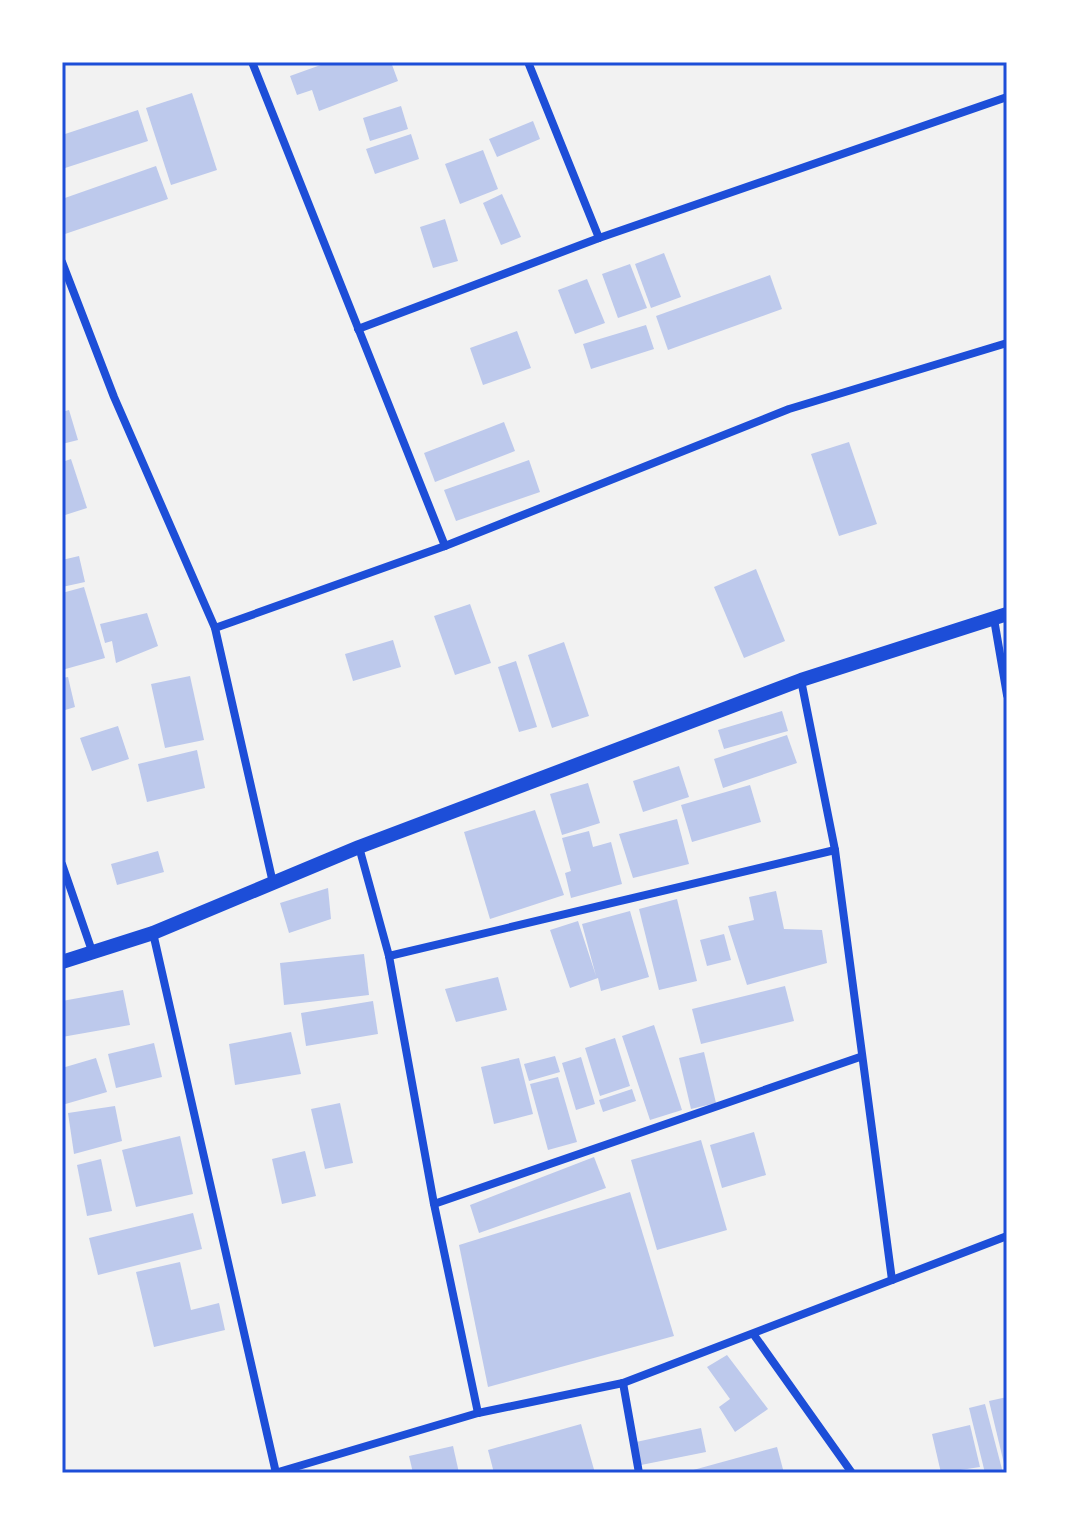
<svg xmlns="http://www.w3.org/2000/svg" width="1069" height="1535" viewBox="0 0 1069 1535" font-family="Ubuntu,sans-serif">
<rect width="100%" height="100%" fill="#f2f2f2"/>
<!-- building -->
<g fill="#bdc9ec">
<polygon points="329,62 391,62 398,81 319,111 312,90 297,95 290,76"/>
<polygon points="192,93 217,170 171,185 146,108"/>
<polygon points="401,106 408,129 370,141 363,118"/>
<polygon points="138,110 148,141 62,169 62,135"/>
<polygon points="533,121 540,139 497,157 489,139"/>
<polygon points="411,134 419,159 375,174 366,149"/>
<polygon points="483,150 498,189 460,204 445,164"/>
<polygon points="156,166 168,199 65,234 62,199"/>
<polygon points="502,194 521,237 501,245 483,203"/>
<polygon points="445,219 458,261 433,268 420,227"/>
<polygon points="664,253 681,297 651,308 635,264"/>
<polygon points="630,264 647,308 618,318 602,274"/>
<polygon points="770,275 782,309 668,350 656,316"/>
<polygon points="587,279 605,323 575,334 558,290"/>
<polygon points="646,325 654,349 591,369 583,344"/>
<polygon points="517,331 531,368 483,385 470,348"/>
<polygon points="69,410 78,440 62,444 62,412"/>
<polygon points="504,422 515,451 435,482 424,453"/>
<polygon points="849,442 877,524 839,536 811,454"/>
<polygon points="71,459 87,508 62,516 62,462"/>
<polygon points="529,460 540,492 456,521 444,490"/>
<polygon points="79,556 85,582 62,587 62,560"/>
<polygon points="756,569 785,641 744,658 714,587"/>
<polygon points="84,587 105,658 62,670 62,593"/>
<polygon points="470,604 491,663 455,675 434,616"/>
<polygon points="147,613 158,646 116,663 112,641 105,643 100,624"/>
<polygon points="393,640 401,667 353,681 345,654"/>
<polygon points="564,642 589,716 552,728 528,655"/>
<polygon points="516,661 537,727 519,732 498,667"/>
<polygon points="190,676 204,740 165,748 151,684"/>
<polygon points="68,677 75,707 62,711 62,678"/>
<polygon points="782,711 788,731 724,749 718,730"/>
<polygon points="118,726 129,759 92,771 80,738"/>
<polygon points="787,735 797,763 723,788 714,759"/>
<polygon points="197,750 205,788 147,802 138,764"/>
<polygon points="679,766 689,797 643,812 633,781"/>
<polygon points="588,783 600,823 562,835 550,794"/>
<polygon points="750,785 761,822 692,842 681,805"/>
<polygon points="535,810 564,895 490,919 464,832"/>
<polygon points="677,819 689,864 633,878 619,834"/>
<polygon points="589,831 593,847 611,842 622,884 571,898 565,873 571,871 562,838"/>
<polygon points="158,851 164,872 117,885 111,864"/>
<polygon points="328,888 331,919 289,933 280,903"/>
<polygon points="776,891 784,929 822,930 827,963 747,985 728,926 754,920 749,897"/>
<polygon points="677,899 697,981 659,990 639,909"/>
<polygon points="630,911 649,977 601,991 598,978 570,988 550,930 578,921 596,976 582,924"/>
<polygon points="724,934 731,960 707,966 700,940"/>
<polygon points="364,954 369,995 284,1005 280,963"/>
<polygon points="498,977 507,1010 456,1022 445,989"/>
<polygon points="785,986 794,1021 701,1044 692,1009"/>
<polygon points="123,990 130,1025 62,1037 62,1001"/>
<polygon points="373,1001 378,1034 306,1046 301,1013"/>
<polygon points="654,1025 682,1110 650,1120 622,1036"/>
<polygon points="291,1032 301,1074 235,1085 229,1044"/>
<polygon points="615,1038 630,1086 600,1096 585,1048"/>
<polygon points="154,1043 162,1077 116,1088 108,1054"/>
<polygon points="704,1052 716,1103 691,1109 679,1058"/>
<polygon points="555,1056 560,1072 529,1081 524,1064"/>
<polygon points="581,1057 595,1104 576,1110 562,1063"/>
<polygon points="96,1058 107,1092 62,1105 62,1068"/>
<polygon points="519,1058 533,1114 494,1124 481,1067"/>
<polygon points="558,1077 577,1142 548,1150 530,1084"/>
<polygon points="632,1089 636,1101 603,1112 599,1100"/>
<polygon points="340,1103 353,1163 325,1169 311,1109"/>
<polygon points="115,1106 122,1141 74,1154 68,1113"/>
<polygon points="754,1132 766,1175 722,1188 710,1145"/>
<polygon points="180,1136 193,1194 136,1207 122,1150"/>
<polygon points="701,1140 727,1230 657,1250 631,1160"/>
<polygon points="305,1151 316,1196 282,1204 272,1159"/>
<polygon points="594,1157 606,1188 479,1233 470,1205"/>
<polygon points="101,1159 112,1211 87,1216 77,1165"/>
<polygon points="630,1192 674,1336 488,1387 459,1245"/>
<polygon points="193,1213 202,1249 98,1275 89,1238"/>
<polygon points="180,1262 191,1310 219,1303 225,1330 154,1347 136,1272"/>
<polygon points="727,1355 768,1409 735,1432 719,1407 730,1399 707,1367"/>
<polygon points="1007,1397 1007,1472 1006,1472 989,1401"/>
<polygon points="985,1404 1003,1473 985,1473 969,1408"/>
<polygon points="581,1424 595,1473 494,1473 488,1450"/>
<polygon points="970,1425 980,1467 941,1473 932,1434"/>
<polygon points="701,1428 706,1452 641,1465 636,1442"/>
<polygon points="453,1446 459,1473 413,1473 409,1456"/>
<polygon points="777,1447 784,1473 686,1473 686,1472"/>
</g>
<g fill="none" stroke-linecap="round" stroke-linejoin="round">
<!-- minor -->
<g stroke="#1d4ed8" stroke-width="8">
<polyline points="252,62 445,546"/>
<polyline points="528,62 599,238"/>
<polyline points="62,262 114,397 215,628 273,883"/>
<polyline points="358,329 599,238 1007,97"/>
<polyline points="994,619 1007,695"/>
<polyline points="215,628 445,546 789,409 1007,343"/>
<polyline points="801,680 835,850 892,1280"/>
<polyline points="359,847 389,956 434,1204 478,1413"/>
<polyline points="62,864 92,951"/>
<polyline points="153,933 276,1473"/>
<polyline points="389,956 835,850"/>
<polyline points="434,1204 860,1057"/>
<polyline points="754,1335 852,1473"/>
<polyline points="623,1383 639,1473"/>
<polyline points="275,1473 478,1413 623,1383 1007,1236"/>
</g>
<!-- tertiary -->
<polyline stroke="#1d4ed8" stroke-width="14" points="62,962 153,933 359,847 801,680 1007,614"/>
</g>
<!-- border -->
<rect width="1069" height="1535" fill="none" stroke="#ffffff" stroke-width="128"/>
<rect x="64" y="64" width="941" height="1407" fill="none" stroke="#1d4ed8" stroke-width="3"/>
</svg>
